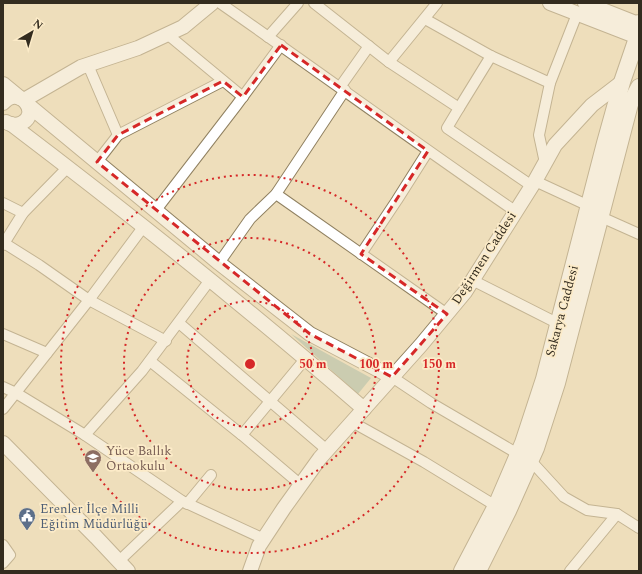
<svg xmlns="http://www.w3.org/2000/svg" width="642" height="574" viewBox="0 0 642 574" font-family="Spectral,serif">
<rect width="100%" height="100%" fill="#eedebb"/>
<!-- green -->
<polygon fill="#9fb7a3" points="291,334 371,378 358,394"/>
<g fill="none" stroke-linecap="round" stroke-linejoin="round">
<!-- street casing -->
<g stroke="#908161" stroke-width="12">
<g id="street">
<path d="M220,3C319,72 416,143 515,211"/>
<polyline points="314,3 389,62 459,108 447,128 532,186"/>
<polyline points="425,19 491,56 550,83"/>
<polyline points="167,34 243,97"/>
<polyline points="268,37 298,3"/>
<polyline points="389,62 437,3"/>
<polyline points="88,65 118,135"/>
<polyline points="340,87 369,46"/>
<polyline points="459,108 491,56"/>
<polyline points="97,162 118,135 223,81"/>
<polyline points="545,163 539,135 550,83 577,14"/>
<polyline points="535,181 589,206"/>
<polyline points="276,194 447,314"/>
<polyline points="3,203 23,213"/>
<polyline points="156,210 236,106 281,45"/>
<polyline points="601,217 639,234"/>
<polyline points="4,243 39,265 89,300 166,341"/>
<polyline points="3,245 23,213 68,167"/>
<polyline points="361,254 397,200 428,151"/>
<polyline points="219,263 250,219 276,194 345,90"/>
<polyline points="472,280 559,324"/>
<polyline points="179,323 327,450"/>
<polyline points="3,334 47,353"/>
<polyline points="150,361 242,435 301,485"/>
<polyline points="392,377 431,403 518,454"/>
<polyline points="3,387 16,393 85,435 182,501 264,539"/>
<polyline points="3,409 89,300 144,226"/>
<polyline points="352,422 424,462 496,506"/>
<polyline points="85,435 142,371 210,280"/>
<polyline points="242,435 306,358"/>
<polyline points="531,461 564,497 587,510 617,514 639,528"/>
<polyline points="187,504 211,475"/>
<polyline points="3,545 10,555 3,563"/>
<polyline points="119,561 182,501"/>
<polyline points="570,571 617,514"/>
</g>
</g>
<!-- secondary casing -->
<g stroke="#908161" stroke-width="16">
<g id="secondary">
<polyline points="550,3 635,36"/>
<polyline points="585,3 638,24"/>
<polyline points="3,84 20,98"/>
<polyline points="24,100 81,67 138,48 183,27 212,3"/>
<path d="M3,103C19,84 41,113 22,123C16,126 11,125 6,122"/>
<polyline points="27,104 219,263 310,334 392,377"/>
<path d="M11,124C131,215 250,310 364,409"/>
<polyline points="3,443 96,537 128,571"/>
<polyline points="250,571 259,546 284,508 320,458 421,345 465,292 535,181 555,145 592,105 622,82"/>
</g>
</g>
<!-- primary casing -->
<g stroke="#908161" stroke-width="18">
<g id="primary">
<path d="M639,23C635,32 635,39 639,48"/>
<polyline points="462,571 496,506 523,443 544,379 605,143 622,82 636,41"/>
<polyline points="478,571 508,511 536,448 557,383 630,104 639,87"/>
</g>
</g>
<!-- street -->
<use href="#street" stroke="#fff" stroke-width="10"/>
<!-- secondary -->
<use href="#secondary" stroke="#fff" stroke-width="14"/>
<!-- primary -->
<use href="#primary" stroke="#fff" stroke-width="16"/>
</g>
<!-- marked area -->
<path d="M0 0H642V574H0ZM281,45L428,151L361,254L447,314L392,377L310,334L97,162L118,135L223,81L243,97Z" fill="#eedebb" fill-opacity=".55" fill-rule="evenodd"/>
<path fill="none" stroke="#d62828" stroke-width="3" stroke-dasharray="8 5" stroke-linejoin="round" d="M281,45L428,151L361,254L447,314L392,377L310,334L97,162L118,135L223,81L243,97Z"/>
<!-- distance rings -->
<g fill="none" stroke="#d62828" stroke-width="2" stroke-dasharray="2 4">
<circle cx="250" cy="364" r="63"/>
<circle cx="250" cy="364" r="126"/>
<circle cx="250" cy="364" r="189"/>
</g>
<!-- icons -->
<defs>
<g id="school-pin" transform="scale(0.9)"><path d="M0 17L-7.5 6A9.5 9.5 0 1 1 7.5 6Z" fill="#8d6e63" stroke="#fcebc8"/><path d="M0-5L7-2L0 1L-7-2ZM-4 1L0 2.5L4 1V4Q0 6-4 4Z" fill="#fff"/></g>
<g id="civic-pin" transform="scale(0.9)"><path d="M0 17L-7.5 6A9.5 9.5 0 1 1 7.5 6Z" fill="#5c6f8a" stroke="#fcebc8"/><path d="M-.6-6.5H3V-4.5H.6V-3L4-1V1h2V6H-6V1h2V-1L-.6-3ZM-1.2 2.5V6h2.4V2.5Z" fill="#fff"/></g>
</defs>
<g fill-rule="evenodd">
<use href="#school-pin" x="93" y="458"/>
<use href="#civic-pin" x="27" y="516"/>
</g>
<g text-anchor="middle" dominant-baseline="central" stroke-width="3.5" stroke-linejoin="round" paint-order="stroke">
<!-- street labels -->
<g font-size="13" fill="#332c1f" stroke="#fcebc8">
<text transform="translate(484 258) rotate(-57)">Değirmen Caddesi</text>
<text transform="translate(562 311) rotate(-75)">Sakarya Caddesi</text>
</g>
<!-- education labels -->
<g font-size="13" fill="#785e54" stroke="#fcebc8" text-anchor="start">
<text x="106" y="451">Yüce Ballık<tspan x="106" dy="15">Ortaokulu</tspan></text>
</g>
<!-- service labels -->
<g font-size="13" fill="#4e5e75" stroke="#fcebc8" text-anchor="start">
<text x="40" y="509">Erenler İlçe Milli<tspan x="40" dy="15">Eğitim Müdürlüğü</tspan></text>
</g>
</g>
<circle cx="250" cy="364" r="6" fill="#d62828" stroke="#fcebc8" stroke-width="2"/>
<g font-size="12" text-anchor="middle" font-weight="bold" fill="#d62828" stroke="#fcebc8" stroke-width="3.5" stroke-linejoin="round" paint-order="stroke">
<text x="313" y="368">50 m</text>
<text x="376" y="368">100 m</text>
<text x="439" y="368">150 m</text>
</g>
<!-- border -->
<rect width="642" height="574" fill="none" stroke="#332c1f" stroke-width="8"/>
<!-- north arrow -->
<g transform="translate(32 32) rotate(38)" stroke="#fcebc8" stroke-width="3" paint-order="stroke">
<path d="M0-3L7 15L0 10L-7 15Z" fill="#332c1f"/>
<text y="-6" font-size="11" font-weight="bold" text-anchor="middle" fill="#332c1f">N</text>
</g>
</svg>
